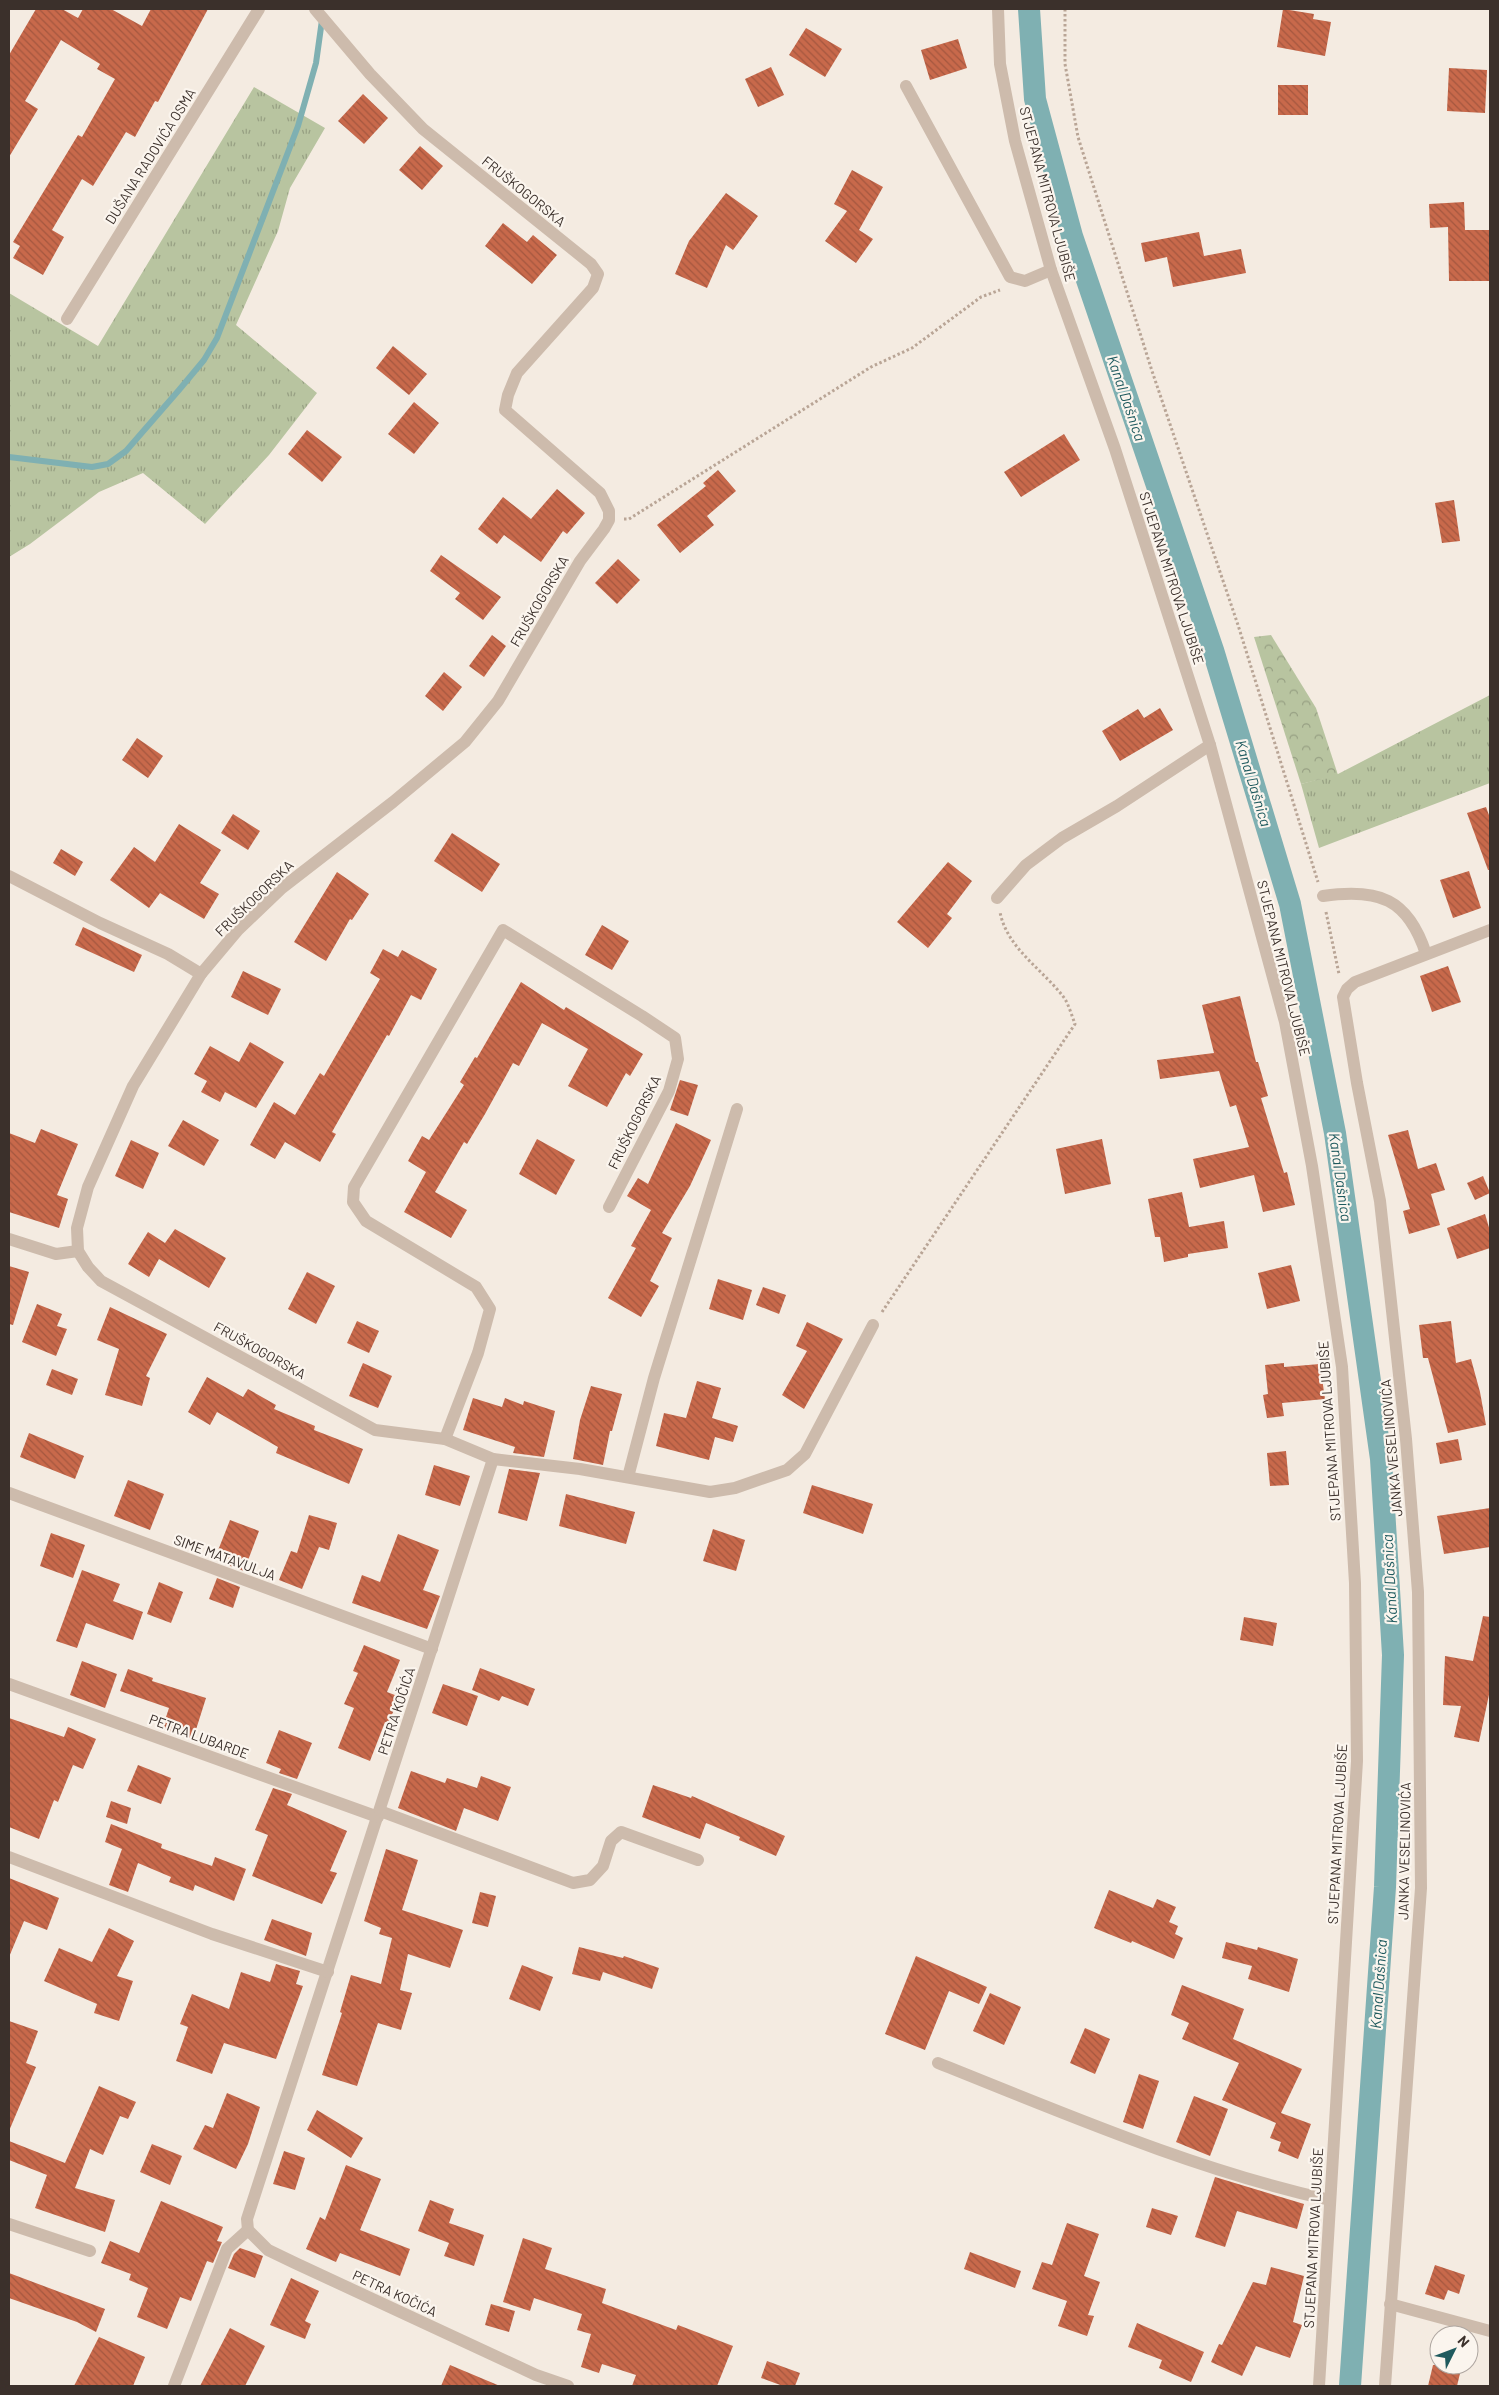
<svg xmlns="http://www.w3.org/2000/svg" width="1499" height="2395" viewBox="0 0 1499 2395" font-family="Barlow,sans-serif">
<defs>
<pattern id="grass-tufts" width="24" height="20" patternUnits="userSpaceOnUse" patternTransform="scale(1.25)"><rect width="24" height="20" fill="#b8c4a0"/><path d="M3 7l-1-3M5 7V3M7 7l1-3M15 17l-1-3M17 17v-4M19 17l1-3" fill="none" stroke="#97a083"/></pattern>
<pattern id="forest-crowns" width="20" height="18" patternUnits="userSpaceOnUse" patternTransform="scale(1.25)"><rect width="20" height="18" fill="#b8c4a0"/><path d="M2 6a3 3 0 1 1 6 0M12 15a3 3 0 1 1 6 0" fill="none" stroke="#97a083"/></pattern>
<pattern id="building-back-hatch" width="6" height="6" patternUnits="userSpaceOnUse" patternTransform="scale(1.25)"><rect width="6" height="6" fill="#c8694b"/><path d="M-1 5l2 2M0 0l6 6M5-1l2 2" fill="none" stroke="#a4573f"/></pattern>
</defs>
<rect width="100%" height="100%" fill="#f4ebe1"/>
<!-- grass -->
<g fill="url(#grass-tufts)">
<polygon points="254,87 325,128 290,188 278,231 236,325 317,393 269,455 205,524 143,473 99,492 30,544 9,557 9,293 98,346"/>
<polygon points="1490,695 1490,783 1319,848 1301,784 1338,774"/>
</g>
<!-- forest -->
<polygon fill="url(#forest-crowns)" points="1271,635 1316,708 1338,775 1301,784 1254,637"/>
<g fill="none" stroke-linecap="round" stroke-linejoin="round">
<!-- stream -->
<polyline stroke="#7fb0b2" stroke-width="6" points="9,457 92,467 108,464 126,451 179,390 204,360 217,338 298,126 316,63 322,20"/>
<!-- canal -->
<polyline stroke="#7fb0b2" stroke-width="22" points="1029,9 1035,99 1072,236 1213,650 1290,904 1335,1133 1381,1459 1393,1655 1385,1887 1350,2386"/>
</g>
<!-- building -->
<g fill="url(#building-back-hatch)">
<polygon points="36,9 62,9 78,18 83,9 111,9 142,26 151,9 208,9 158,102 155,101 135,137 126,132 93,186 82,179 52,230 64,237 43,275 13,258 20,246 13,242 78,135 82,137 115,79 97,69 100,64 61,40 25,101 38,109 9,157 9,55"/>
<polygon points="1283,9 1314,14 1313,19 1331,22 1325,56 1277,47"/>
<polygon points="806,28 842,49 825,77 789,55"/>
<polygon points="958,39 967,68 930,80 921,50"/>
<polygon points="771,67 784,95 758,107 745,79"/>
<polygon points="1449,68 1487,70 1485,113 1447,111"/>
<rect x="1278" y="85" width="30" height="30"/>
<polygon points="363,94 388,118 364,144 338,121"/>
<polygon points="420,146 443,166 422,190 399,170"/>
<polygon points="852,170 883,187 859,230 873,239 856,263 825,241 847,211 834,204"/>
<polygon points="726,193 758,216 733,250 726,245 707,288 675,274 689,241"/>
<polygon points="1464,202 1465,230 1489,230 1490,281 1449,281 1448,227 1430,228 1429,204"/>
<polygon points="503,223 527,242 533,235 557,255 532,284 485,246"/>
<polygon points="1199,232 1204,256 1241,249 1246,273 1173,287 1167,257 1145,262 1141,243"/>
<polygon points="393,346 427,374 409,395 376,368"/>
<polygon points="414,402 439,423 414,454 388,434"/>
<polygon points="307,430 342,457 322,482 288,454"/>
<polygon points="1064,434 1080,460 1021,497 1004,472"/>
<polygon points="718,470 736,491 707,516 714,525 680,553 657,525 706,486 703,483"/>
<polygon points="557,489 585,513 567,534 563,531 541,562 504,535 497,544 478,529 503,497 531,519"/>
<polygon points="1454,500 1460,541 1442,543 1435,503"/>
<polygon points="441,555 501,597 483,620 455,599 460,593 430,571"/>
<polygon points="618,559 640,580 617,604 595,583"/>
<polygon points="492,635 506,646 484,677 469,666"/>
<polygon points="444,672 462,687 443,711 425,696"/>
<polygon points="1160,708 1173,730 1120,761 1102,731 1138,709 1144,718"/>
<polygon points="137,738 163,756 148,778 122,760"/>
<polygon points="1486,807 1490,818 1490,870 1488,870 1467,813"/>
<polygon points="233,814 260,831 248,850 221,833"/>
<polygon points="179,824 221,850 200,883 219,894 204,919 160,893 149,908 110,880 134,847 155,862"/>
<polygon points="452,833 500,864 482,892 434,861"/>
<polygon points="61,849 83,862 75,876 53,863"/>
<polygon points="948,862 972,881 947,914 952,918 928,948 897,922"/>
<polygon points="1469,871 1481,908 1453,918 1440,880"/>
<polygon points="337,872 369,894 352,920 350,919 326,961 294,942"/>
<polygon points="602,925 629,941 612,970 585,955"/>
<polygon points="83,927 142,955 134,972 75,945"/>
<polygon points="383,949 398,957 402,950 437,969 421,1000 411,995 389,1036 387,1035 332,1132 336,1134 320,1162 285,1142 275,1159 250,1145 274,1102 295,1115 320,1073 324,1076 380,979 370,973"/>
<polygon points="1448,966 1461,1002 1432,1012 1420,976"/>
<polygon points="243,971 281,989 268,1015 231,997"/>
<polygon points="521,982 564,1010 566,1007 643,1054 630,1076 626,1073 607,1107 568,1086 588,1049 542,1023 519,1066 513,1063 485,1114 467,1144 464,1142 435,1192 467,1210 451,1238 404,1212 426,1172 408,1161 422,1136 429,1140 464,1085 460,1082 475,1057 477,1058"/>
<polygon points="1240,996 1256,1062 1258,1062 1268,1096 1261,1098 1284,1173 1287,1172 1295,1205 1263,1212 1254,1175 1200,1188 1193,1159 1249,1147 1236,1105 1230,1107 1219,1071 1160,1079 1157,1060 1214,1053 1202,1005"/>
<polygon points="250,1042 284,1062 256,1108 225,1092 220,1102 201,1092 207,1081 194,1074 210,1046 239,1062"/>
<polygon points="680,1080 698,1085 688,1116 670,1110"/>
<polygon points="183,1120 219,1140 204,1166 168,1146"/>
<polygon points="676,1123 711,1140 690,1186 662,1233 672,1238 650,1281 659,1286 641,1317 608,1298 636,1248 631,1246 651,1210 627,1196 638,1178 648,1184"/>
<polygon points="41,1129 78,1144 57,1195 68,1199 59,1228 9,1212 9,1133 35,1143"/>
<polygon points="1408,1130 1418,1169 1436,1163 1445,1190 1431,1194 1440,1225 1409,1234 1403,1211 1410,1209 1388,1135"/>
<polygon points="537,1139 575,1160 556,1195 519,1174"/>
<polygon points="1102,1139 1111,1184 1065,1194 1056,1149"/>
<polygon points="131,1140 159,1153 143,1189 115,1176"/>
<polygon points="1483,1176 1490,1193 1475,1200 1467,1183"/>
<polygon points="1182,1192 1189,1227 1224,1221 1228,1248 1188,1254 1188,1257 1164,1262 1160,1237 1155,1237 1148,1199"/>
<polygon points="1485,1214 1490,1231 1490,1248 1457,1259 1447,1228"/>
<polygon points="175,1229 226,1258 209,1288 159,1259 149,1277 128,1264 148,1232 165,1243"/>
<polygon points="1291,1265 1300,1301 1267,1309 1258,1273"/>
<polygon points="9,1266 29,1272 13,1325 9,1324"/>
<polygon points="307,1272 335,1286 316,1324 288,1309"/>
<polygon points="718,1279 752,1290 743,1320 709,1309"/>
<polygon points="763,1287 786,1295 779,1314 756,1305"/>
<polygon points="37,1304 62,1314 57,1326 67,1329 56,1356 22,1342"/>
<polygon points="110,1307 167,1334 146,1376 150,1378 142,1406 105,1395 119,1349 97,1340"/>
<polygon points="357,1321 379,1331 369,1353 347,1343"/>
<polygon points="1451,1321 1456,1363 1471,1359 1480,1392 1486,1425 1448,1433 1428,1358 1423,1358 1419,1325"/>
<polygon points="807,1322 843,1339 804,1409 782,1395 807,1351 796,1346"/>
<polygon points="363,1363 392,1376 378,1408 349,1396"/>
<polygon points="1284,1363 1284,1367 1320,1364 1325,1399 1282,1403 1284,1416 1267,1418 1263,1395 1268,1394 1265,1365"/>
<polygon points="52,1369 78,1379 72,1395 46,1385"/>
<polygon points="207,1377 243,1397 248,1389 276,1405 274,1409 315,1426 314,1430 363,1449 349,1484 276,1453 278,1447 217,1412 210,1425 188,1412"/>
<polygon points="697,1381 721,1388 712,1418 738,1426 733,1442 715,1437 709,1460 656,1446 664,1413 686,1418"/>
<polygon points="591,1386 622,1394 612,1431 610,1431 603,1465 573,1459 580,1420"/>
<polygon points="473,1398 502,1407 505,1398 523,1405 524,1401 555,1411 544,1457 513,1453 515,1447 463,1430"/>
<polygon points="29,1433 84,1456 75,1479 20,1457"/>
<polygon points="1458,1439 1462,1460 1440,1464 1436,1443"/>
<polygon points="1286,1451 1289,1485 1270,1486 1267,1453"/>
<polygon points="434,1465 470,1476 460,1506 425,1495"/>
<polygon points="509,1469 540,1473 527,1521 498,1513"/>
<polygon points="128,1480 164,1494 150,1530 114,1516"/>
<polygon points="812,1485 873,1504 863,1534 803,1513"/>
<polygon points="566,1494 635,1512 626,1544 559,1526"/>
<polygon points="1490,1508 1490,1547 1444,1554 1437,1516"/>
<polygon points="309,1515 337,1523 329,1550 319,1547 302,1589 279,1580 291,1551 297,1553"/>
<polygon points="230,1520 259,1531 244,1571 222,1563 225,1556 217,1553"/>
<polygon points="713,1529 745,1540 736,1571 703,1561"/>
<polygon points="51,1533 85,1545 73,1578 40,1566"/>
<polygon points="398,1534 439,1550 423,1590 440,1596 427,1629 352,1603 362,1575 380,1582"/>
<polygon points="82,1570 120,1584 113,1601 143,1612 133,1640 86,1623 77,1648 56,1641"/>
<polygon points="217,1578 240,1587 233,1608 209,1599"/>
<polygon points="159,1582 183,1592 171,1623 147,1614"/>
<polygon points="1483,1616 1490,1617 1490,1690 1479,1742 1454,1737 1461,1706 1443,1705 1445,1656 1473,1661"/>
<polygon points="1244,1617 1277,1623 1273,1646 1240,1640"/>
<polygon points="364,1645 400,1660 387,1692 400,1697 388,1723 385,1722 370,1761 338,1748 354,1708 344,1704 358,1673 353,1671"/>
<polygon points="82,1661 117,1674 105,1708 70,1695"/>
<polygon points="480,1668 535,1689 528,1706 502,1696 499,1701 472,1690"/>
<polygon points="128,1669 153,1678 152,1681 206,1698 193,1739 162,1729 169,1708 120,1691"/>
<polygon points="443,1684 478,1696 467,1726 432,1713"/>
<polygon points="9,1718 64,1737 68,1727 96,1739 83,1769 73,1765 58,1802 54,1800 39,1839 9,1827"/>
<polygon points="279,1730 312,1743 297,1779 279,1773 281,1769 266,1763"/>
<polygon points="138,1765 171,1778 161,1804 127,1791"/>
<polygon points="411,1771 445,1783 447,1778 477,1788 481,1776 511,1787 498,1821 464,1808 456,1831 398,1808"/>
<polygon points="653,1785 691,1798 692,1796 785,1836 776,1856 739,1840 740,1837 706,1823 700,1839 642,1817"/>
<polygon points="273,1788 292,1794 287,1805 347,1831 330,1871 337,1873 322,1904 252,1876 268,1835 255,1830"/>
<polygon points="111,1801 131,1808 127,1824 106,1817"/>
<polygon points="111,1824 162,1844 161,1848 212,1866 215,1857 246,1869 234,1901 195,1885 193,1891 169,1882 171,1877 138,1863 128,1892 109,1885 122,1849 105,1842"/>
<polygon points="386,1849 418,1860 402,1910 463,1930 450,1968 408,1954 400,1990 412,1993 401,2030 378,2023 357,2086 322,2075 342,2013 340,2012 351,1975 381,1984 392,1938 379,1934 381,1928 364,1921"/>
<polygon points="9,1878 59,1898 47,1930 24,1921 9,1957"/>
<polygon points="1109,1890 1153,1908 1157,1899 1176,1907 1169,1922 1178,1926 1175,1934 1183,1938 1174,1959 1132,1941 1131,1943 1094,1928"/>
<polygon points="480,1892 496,1896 488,1927 472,1923"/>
<polygon points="272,1919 312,1933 306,1956 264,1940"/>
<polygon points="109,1928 134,1941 117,1976 133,1981 119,2021 94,2013 97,2004 44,1981 59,1948 92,1962"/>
<polygon points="1226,1942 1257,1950 1258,1947 1298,1959 1289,1992 1248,1979 1252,1966 1222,1958"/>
<polygon points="579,1947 623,1958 624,1956 659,1968 652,1989 603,1972 600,1981 572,1974"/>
<polygon points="916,1956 987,1987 979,2004 949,1991 925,2050 885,2034"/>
<polygon points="276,1964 300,1971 296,1984 303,1986 276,2059 224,2043 212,2074 176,2061 188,2027 180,2024 192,1994 229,2009 241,1972 270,1982"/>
<polygon points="522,1965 553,1977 540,2011 509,1999"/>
<polygon points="1182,1985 1244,2009 1233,2039 1302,2069 1281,2113 1311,2124 1298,2159 1278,2151 1281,2142 1270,2138 1276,2123 1222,2100 1239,2063 1182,2039 1189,2023 1171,2015"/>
<polygon points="990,1993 1021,2007 1004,2045 973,2031"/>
<polygon points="9,2021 38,2031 26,2063 36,2067 9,2131"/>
<polygon points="1085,2028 1110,2039 1095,2074 1070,2063"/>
<polygon points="1139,2074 1159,2081 1143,2129 1123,2122"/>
<polygon points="99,2086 136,2102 128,2119 120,2116 103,2155 90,2149 75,2188 115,2200 105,2232 35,2208 47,2175 9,2160 9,2141 65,2163"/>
<polygon points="227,2093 260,2107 248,2144 236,2169 193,2149 205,2125 213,2128"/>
<polygon points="1194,2096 1228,2109 1210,2156 1176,2142"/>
<polygon points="317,2110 363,2138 351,2158 307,2130"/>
<polygon points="152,2144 182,2156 170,2185 140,2172"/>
<polygon points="284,2151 305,2158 295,2190 273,2184"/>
<polygon points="346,2165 381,2179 360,2230 410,2249 400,2276 340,2253 336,2262 306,2249 320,2217 325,2220"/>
<polygon points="1215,2177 1304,2204 1297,2229 1237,2211 1225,2247 1195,2237"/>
<polygon points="430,2200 454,2209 449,2223 484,2235 474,2266 444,2256 449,2243 418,2231"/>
<polygon points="161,2201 223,2227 217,2241 222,2242 213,2263 207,2261 191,2301 180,2297 167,2329 137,2317 148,2288 129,2280 131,2274 101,2263 110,2241 139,2253"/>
<polygon points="1152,2208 1178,2216 1171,2235 1146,2227"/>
<polygon points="1067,2223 1099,2234 1084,2276 1100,2282 1088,2315 1094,2316 1087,2336 1058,2326 1067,2301 1032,2289 1042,2262 1052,2265"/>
<polygon points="523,2238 552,2248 545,2269 606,2289 602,2303 676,2330 678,2325 733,2346 717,2386 632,2386 636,2375 602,2364 599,2373 581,2367 591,2334 577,2330 582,2314 534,2298 530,2311 503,2302"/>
<polygon points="240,2248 263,2256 255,2278 228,2268 234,2254"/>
<polygon points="970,2252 1021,2271 1015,2288 964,2269"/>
<polygon points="1435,2265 1465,2275 1459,2294 1448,2290 1444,2300 1425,2294"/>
<polygon points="1271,2267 1304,2276 1293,2322 1302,2325 1290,2358 1256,2346 1242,2376 1211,2362 1219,2344 1222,2345 1253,2282 1266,2285"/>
<polygon points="9,2273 105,2309 96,2332 77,2322 9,2298"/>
<polygon points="291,2278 319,2291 305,2321 311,2324 305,2339 270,2325"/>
<polygon points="491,2304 515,2311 509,2332 485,2325"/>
<polygon points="1137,2323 1204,2352 1191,2382 1159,2368 1162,2360 1128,2347"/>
<polygon points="230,2328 265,2346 245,2386 200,2386"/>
<polygon points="99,2337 145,2357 133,2386 74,2386"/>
<polygon points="767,2361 800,2373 795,2386 783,2386 761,2378"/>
<polygon points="450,2365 500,2386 441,2386"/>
<polygon points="1433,2365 1462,2365 1457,2386 1428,2386"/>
</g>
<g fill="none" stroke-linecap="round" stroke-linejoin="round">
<!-- path -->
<g stroke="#b9a596" stroke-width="3" stroke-dasharray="2.5 2.5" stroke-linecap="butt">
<polyline points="1065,9 1065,64 1078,137 1152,371 1238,625 1318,882"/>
<polyline points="624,519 629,519 871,367 912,348 981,297 1000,290"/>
<polyline points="1326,912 1339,974"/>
<path d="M882,1312L1075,1024C1072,1016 1069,1006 1065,999C1044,970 1007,949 1000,912"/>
</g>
<!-- minor -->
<g stroke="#cdbbac" stroke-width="12">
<polyline points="315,9 370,74 423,129 591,264 598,274 593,288 517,373 508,395 505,410 600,493 609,511 609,520 604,529 580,561 498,701 465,742 393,802 282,888 238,930 201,974 133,1086 88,1187 77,1228 78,1251 88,1267 101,1281 375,1430 445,1439 493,1459 580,1469 710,1492 735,1488 787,1470 805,1454 873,1325"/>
<polyline points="998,9 1000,64 1015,141 1051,270 1115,449 1210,745 1285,1022 1312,1166 1342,1367 1355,1583 1357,1761 1319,2386"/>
<polyline points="906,86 1010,277 1025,281 1051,270"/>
<polyline points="67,319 259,9"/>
<polyline points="9,876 100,923 168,954 201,974"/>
<path d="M1323,896C1378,888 1408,898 1426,954"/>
<polyline points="997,898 1026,865 1062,838 1117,806 1210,745"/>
<polyline points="9,1239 56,1254 78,1251"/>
<polyline points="445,1439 478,1353 490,1309 476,1287 366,1221 353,1202 354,1187 503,930 642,1016 675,1038 678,1059 669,1091 609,1207"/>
<polyline points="493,1459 247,2219 248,2230 268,2250 295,2263 536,2375 568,2386"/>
<polyline points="628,1477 654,1378 737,1109"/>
<polyline points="9,1493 432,1649"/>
<polyline points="9,1684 378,1817"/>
<polyline points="380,1811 573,1883 590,1880 603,1866 611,1841 621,1832 698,1860"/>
<polyline points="9,1857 212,1934 328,1972"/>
<path d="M938,2063C1066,2114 1195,2170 1330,2200"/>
<polyline points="9,2224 90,2251"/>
<polyline points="1390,2304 1490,2331"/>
<polyline points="174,2386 227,2249 248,2230"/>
<polyline points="1385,2386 1421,1888 1418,1592 1406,1439 1380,1201 1357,1083 1343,997 1347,989 1355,982 1490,930"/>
</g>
</g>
<g text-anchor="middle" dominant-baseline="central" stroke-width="4.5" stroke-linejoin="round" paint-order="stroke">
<!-- street labels -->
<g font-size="14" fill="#3b302b" stroke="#fbf5ee">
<text transform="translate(150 156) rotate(-58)">DUŠANA RADOVIĆA OSMA</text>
<text transform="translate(524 191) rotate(39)">FRUŠKOGORSKA</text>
<text transform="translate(1048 194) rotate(75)">STJEPANA MITROVA LJUBIŠE</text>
<text transform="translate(1172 578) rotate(72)">STJEPANA MITROVA LJUBIŠE</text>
<text transform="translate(539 601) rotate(-60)">FRUŠKOGORSKA</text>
<text transform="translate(254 898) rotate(-44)">FRUŠKOGORSKA</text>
<text transform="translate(1284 968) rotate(76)">STJEPANA MITROVA LJUBIŠE</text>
<text transform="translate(634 1122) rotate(-64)">FRUŠKOGORSKA</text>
<text transform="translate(260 1350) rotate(29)">FRUŠKOGORSKA</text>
<text transform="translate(1329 1431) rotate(-94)">STJEPANA MITROVA LJUBIŠE</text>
<text transform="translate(1391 1448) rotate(-95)">JANKA VESELINOVIĆA</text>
<text transform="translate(225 1557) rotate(20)">SIME MATAVULJA</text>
<text transform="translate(396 1711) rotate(-72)">PETRA KOČIĆA</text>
<text transform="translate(199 1736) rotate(20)">PETRA LUBARDE</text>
<text transform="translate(1337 1834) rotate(-87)">STJEPANA MITROVA LJUBIŠE</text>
<text transform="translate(1404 1851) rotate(-89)">JANKA VESELINOVIĆA</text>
<text transform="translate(1313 2238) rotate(-87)">STJEPANA MITROVA LJUBIŠE</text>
<text transform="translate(395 2293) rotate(25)">PETRA KOČIĆA</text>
</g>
<!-- water labels -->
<g font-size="15" font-style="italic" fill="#1f5a5e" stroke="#fbf5ee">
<text transform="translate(1127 398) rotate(71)">Kanal Dašnica</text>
<text transform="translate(1254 783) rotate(73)">Kanal Dašnica</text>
<text transform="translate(1341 1177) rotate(82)">Kanal Dašnica</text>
<text transform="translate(1389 1579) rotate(-93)">Kanal Dašnica</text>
<text transform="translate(1378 1984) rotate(-86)">Kanal Dašnica</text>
</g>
</g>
<!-- border -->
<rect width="1499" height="2395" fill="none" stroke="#3b302b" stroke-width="20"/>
<!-- north arrow -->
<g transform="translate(1454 2350) rotate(48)"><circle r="24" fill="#fbf5ee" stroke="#aea6a0"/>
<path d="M0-4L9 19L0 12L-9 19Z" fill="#1f5a5e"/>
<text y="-8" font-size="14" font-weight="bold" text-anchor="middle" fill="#3b302b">N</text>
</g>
</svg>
